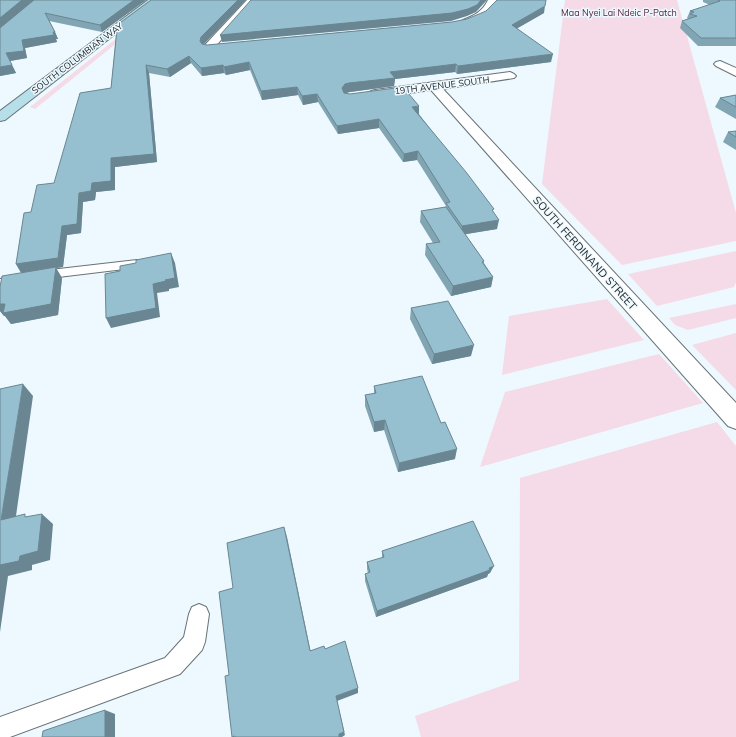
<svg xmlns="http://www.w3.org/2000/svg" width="736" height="737" viewBox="0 0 736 737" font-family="Mulish,sans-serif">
<rect width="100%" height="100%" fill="#edf9fe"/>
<!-- green -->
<g fill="#f4dbe7">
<polygon points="165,0 170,0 35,109 30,107"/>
<polygon points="565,0 677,0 736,213 736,241 622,265 542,184"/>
<polygon points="736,251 736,282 734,287 657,306 628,274"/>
<polygon points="607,299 644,340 502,375 509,316"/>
<polygon points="736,304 736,318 688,330 675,325 669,318"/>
<polygon points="736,333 736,390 692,345"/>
<polygon points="659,354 703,403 480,467 505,392"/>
<polygon points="717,422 736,446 736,737 421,737 415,716 519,680 520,478"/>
</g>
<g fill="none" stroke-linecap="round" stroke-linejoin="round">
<!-- lane casing -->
<g stroke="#697377" stroke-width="2">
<g id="lane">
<polygon points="137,260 141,261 143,264 141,267 50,278 0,287 0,279 50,270"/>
<polygon points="199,604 206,607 209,614 205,642 202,650 180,674 10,737 0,737 0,717 165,658 184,637 189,614 192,607"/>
</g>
</g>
<!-- street casing -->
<g stroke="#697377" stroke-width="2">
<g id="street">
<polygon points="247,0 257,0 212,50 204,50 203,48 204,46"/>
<path d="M488,0H498C492,12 477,28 463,24L461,22L463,20C474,16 483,11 488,0Z"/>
<polygon points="720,61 736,68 736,76 716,66 714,64 716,62"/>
<polygon points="510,72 514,74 516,76 514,78 443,89 736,403 736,429 728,426 431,90 375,98 371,97 369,94 371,91 375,90"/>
</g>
</g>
<!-- secondary casing -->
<g stroke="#697377" stroke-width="2">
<polygon id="secondary" points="148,0 159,0 5,120 0,121 0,111"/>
</g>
<!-- lane -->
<use href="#lane" fill="#fff" fill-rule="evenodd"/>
<!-- street -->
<use href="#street" fill="#fff" fill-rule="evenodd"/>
<!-- secondary -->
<use href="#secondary" fill="#b6dfe9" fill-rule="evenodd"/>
</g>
<!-- wall -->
<g fill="#81a5b3">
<polygon points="0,0 34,0 14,16 34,0 146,0 102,32 49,21 55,32 58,39 56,39 57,42 25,48 27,58 10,61 16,73 0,76"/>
<polygon points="151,0 246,0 204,44 207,45 452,22 544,13 517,28 551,62 457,74 455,72 395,79 394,86 350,92 345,93 419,114 493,211 497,229 465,234 484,261 484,263 493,277 491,287 451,296 425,255 426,244 433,243 420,222 421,211 445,207 446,206 417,160 403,162 379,128 338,134 318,102 303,105 298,95 262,100 250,70 226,75 224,73 202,76 191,63 170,77 149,73 157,162 115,167 115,190 96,192 95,200 83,202 81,233 67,235 63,267 56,268 62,278 58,315 11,324 5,316 4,316 0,311 0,287 21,273 16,264 31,212 54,183 111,88 116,36 113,28"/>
<polygon points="702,0 736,0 736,46 698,46 680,28 682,21 688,19 687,18 690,11 710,5 703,2 703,0"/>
<polygon points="736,95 736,119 715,107 720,98"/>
<polygon points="736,131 736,150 723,142 728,132"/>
<polygon points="411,308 471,356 432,364 410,319"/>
<polygon points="374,386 455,459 398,472 384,430 374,432 365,406 365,395 374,394"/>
<polygon points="382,551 490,573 488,574 487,577 376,617 365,581 365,574 368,573 367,569 367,562 382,558"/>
</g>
<!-- shaded-wall -->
<g fill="#698692">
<polygon points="22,0 34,0 0,28 0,18"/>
<polygon points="134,0 146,0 102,32 100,25"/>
<polygon points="238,0 246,0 203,45 200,41 201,37"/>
<polygon points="481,0 487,0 476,12 467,16 451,21 222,42 220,35"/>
<polygon points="545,6 544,13 511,32 512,25"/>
<polygon points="55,32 58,39 56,39 57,42 25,48 27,58 10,61 6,53 22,40"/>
<polygon points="553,54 551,62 457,74 458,66"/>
<polygon points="189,56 191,63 170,77 167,69"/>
<polygon points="249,62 250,70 226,75 224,67"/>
<polygon points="456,64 455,72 395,79 394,86 350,92 346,93 343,96 342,88 345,84 390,72"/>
<polygon points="12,65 16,73 0,76 0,67"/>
<polygon points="146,65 149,73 157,162 115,167 115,190 96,192 95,200 83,202 81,233 67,235 63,267 56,268 62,278 58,315 11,324 5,316 4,316 0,311 0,304 5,304 22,274 16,264 62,226 79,193 92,183 111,158"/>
<polygon points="223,65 224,73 202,76 201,68"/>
<polygon points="297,87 298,95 262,100 261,91"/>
<polygon points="317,94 318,102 303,105 302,96"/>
<polygon points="419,106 419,114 412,115 412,107"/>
<polygon points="379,119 379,128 338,134 337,126"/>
<polygon points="418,151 417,160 403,162 404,154"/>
<polygon points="499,220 497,229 461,235 462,226"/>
<polygon points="171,253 175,263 179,287 169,289 169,291 157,293 160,317 111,328 106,318 153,284 165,280"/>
<polygon points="493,277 491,287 451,296 453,286"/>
<polygon points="474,345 471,356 432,364 434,354"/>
<polygon points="23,384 33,396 14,530 1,520"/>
<polygon points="385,420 384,430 374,432 374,422"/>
<polygon points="457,449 455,459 398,472 399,463"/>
<polygon points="42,514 53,524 50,560 32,565 32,570 8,576 0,632 0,565 20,556"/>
<polygon points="284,527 287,537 312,658 310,651"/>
<polygon points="494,566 490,573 488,574 487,577 376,617 377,611"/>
<polygon points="358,688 358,693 337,701 345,735 342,737 339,737 336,696"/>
<polygon points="105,710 115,714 115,737 105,737"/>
</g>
<!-- building -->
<g fill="#96c0d0" stroke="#698692">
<polygon points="0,0 22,0 0,18"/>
<polygon points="34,0 134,0 100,25 45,13 55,32 53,32 54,35 22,40 24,51 6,53 12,65 0,67 0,28"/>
<polygon points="151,0 238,0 201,37 200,41 202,44 207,45 452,22 467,19 486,11 497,0 546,0 545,6 512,25 553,54 458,66 456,64 390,72 395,78 349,83 345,84 342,88 344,93 350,94 403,87 419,106 412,107 466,172 494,209 492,210 499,220 462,226 446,203 450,202 418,151 404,154 379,119 337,126 317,94 302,96 297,87 261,91 249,62 224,67 223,65 201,68 189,56 167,69 146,65 154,154 111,158 111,181 92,183 91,191 79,193 77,224 62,226 58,258 16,264 24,213 31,212 37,185 54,183 80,93 111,88 117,29 113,28"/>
<polygon points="251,0 481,0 477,5 468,9 452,13 220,35"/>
<polygon points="718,0 736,0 736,38 701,38 682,21 697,16 690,14 694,12 690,11 720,1"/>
<polygon points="736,95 736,107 720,98"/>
<polygon points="736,131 736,137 728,132"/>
<polygon points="446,207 484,261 482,262 493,277 453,286 426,244 440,242 421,211"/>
<polygon points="171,253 175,278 165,280 166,281 153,284 156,308 106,318 105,274 120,271 120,266 136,263 136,260"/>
<polygon points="56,267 51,304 3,313 5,304 0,304 0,287 2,276"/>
<polygon points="448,301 474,345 434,354 411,308"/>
<polygon points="422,376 441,423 445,422 457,449 399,463 385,420 374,422 365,395 376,393 374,386"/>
<polygon points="23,384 1,520 25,514 25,517 42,514 38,551 20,556 19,561 0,565 0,389"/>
<polygon points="473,521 494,566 489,568 490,570 377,611 365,574 370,572 367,562 384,557 382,551"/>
<polygon points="284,527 310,651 324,646 325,649 345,641 358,688 336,696 344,732 339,734 339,737 235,737 235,736 232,737 225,676 229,675 219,592 233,588 227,543"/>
<polygon points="105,710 105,737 42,737 43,731"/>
</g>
<g text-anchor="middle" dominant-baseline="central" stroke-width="3" stroke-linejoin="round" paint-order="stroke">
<!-- far-park labels -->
<g font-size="9" fill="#54233e" stroke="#edf9fe">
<text x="619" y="12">Maa Nyei Lai Ndeic P-Patch</text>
</g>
<!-- far-street labels -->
<g font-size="9" fill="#1d2123" stroke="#edf9fe">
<text transform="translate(77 58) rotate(-37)">SOUTH COLUMBIAN WAY</text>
<text transform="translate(442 85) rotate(-7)">19TH AVENUE SOUTH</text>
</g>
<!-- street labels -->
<g font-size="11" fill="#1d2123" stroke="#edf9fe">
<text transform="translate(585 253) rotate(48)">SOUTH FERDINAND STREET</text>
</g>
</g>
</svg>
